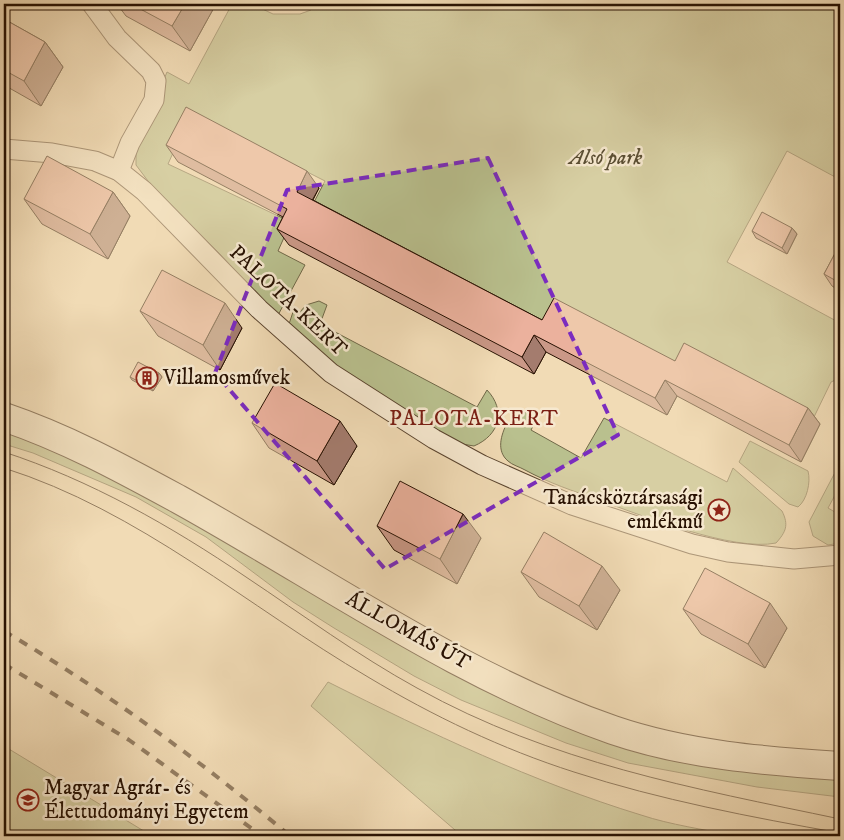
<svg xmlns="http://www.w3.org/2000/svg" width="844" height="840" viewBox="0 0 844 840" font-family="'IM FELL DW Pica',serif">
<rect width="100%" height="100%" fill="#f1dbb5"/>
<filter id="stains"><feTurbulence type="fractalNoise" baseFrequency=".004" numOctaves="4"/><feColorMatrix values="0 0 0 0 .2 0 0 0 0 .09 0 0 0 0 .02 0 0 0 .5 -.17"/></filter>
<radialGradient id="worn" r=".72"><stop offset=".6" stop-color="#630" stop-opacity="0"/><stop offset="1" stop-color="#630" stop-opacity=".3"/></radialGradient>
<!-- green -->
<g fill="#b9c08e" stroke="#706848">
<polygon points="232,4 252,4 273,14 300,14 311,10 316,4 840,4 840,171 837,178 787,151 727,262 840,323 840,378 831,382 814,417 680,369 550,330 312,206 325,181 191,113 168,164 291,222 278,251 305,265 277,317 219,253 154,189 136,165 136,148 167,72 189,84"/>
<path d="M319,301L327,305L320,324L477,407L487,390C506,410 500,435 474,446L462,444C407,412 329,373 289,324L294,309L300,312L306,305Z"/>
<path d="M531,411L539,415L531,430L581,458L604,418L727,482L733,468L782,511C789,525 786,532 776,543C734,552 640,515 599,500C573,491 549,483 525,470C520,467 512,465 508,461C496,451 501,435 507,423L512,425L519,414Z"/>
<polygon points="4,430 80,458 471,681 840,776 840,797 757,787 628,763 566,743 461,700 414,676 334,628 293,602 206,537 136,497 33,453 4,444"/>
<path d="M750,441L808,471C811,482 807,500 798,507L789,504L739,462Z"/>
<polygon points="840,463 840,486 828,508 840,515 840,543 828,545 813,536 809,522"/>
<path d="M328,682C430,733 533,782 641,815C671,825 703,829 734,836H462L311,706Z"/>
<polygon points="4,746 152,836 4,836"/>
</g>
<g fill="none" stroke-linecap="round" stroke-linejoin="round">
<!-- minor casing -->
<g stroke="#5a442f" stroke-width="21">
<g id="minor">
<polyline points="92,4 117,38 151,71 156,81 154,100 130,143 119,171"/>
<polyline points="4,149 52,153 95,161 119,171 144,191 259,309 331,373 434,439 482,465 572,505 692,544 728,552 794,559 840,555"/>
</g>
</g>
<!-- secondary casing -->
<g stroke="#271102" stroke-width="30">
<path id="secondary" d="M4,417C66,438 121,468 178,499C321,578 458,676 613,730C686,755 765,761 840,766"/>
</g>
<!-- minor -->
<use href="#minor" stroke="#f6e8cf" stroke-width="19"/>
<!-- secondary -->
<use href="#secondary" stroke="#f6e8cf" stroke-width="28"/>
<!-- tram -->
<g stroke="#271102" stroke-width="1">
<path d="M4,452C90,480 171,526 246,577C303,615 357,655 417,688C552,763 692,788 840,819"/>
<path d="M4,468C140,511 247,606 368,677C433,716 502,749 574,772C660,800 751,817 840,833"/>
</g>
<!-- rail -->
<g stroke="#271102" stroke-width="4" stroke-dasharray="9 9" stroke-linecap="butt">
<path d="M4,631C105,691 200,760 290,836"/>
<polyline points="4,664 129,740 262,836"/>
</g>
</g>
<!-- wall -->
<g fill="#ca9887" stroke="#271102">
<polygon points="117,4 216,4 190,51 126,16"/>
<polygon points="4,19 45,42 63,67 41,106 4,85"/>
<polygon points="166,145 319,188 313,200 542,320 675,361 808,408 820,424 801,462 677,396 667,415 546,352 534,374 289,245 277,229 283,217 178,162"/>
<polygon points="113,192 130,216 108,259 42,224 24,199"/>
<polygon points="792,228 797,234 787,254 756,238 752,231"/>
<polygon points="840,244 840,291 832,286 824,274"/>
<polygon points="140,311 242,328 220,370 158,336"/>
<polygon points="159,373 162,377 153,391 132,380 130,377"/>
<polygon points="252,423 357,446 334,485 269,448"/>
<polygon points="377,526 481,538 457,584 394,550"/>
<polygon points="521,572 620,590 597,630 539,597"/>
<polygon points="683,609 787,628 765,668 701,634"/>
</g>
<!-- shaded-wall -->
<g fill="#a47c6e" stroke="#271102">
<polygon points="185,4 216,4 190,51 172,26"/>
<polygon points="45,42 63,67 41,106 24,81"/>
<polygon points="307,171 319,188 308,208 297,192"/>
<polygon points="113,192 130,216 108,259 90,234"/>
<polygon points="792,228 797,234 787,254 782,248"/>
<polygon points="225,303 242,328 220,370 203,345"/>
<polygon points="534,335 546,352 534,374 522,357"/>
<polygon points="159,373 162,377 153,391 151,388"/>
<polygon points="665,380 677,396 667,415 655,398"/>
<polygon points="808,408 820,424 801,462 789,445"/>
<polygon points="340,421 357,446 334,485 317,461"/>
<polygon points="463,514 481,538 457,584 440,559"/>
<polygon points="602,566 620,590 597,630 579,606"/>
<polygon points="770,603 787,628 765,668 748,644"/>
</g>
<!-- building -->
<g fill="#ebb19d" stroke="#271102">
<polygon points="131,4 185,4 172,26"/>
<polygon points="4,19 45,42 24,81 4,70"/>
<polygon points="186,107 307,171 297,192 542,320 554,298 675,361 684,343 808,408 789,445 665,380 655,398 534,335 522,357 277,229 287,209 166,145"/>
<polygon points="47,156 113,192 90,234 24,199"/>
<polygon points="762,212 792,228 782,248 752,231"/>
<polygon points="840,244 840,283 824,274"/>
<polygon points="162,270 225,303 203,345 140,311"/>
<polygon points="138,362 159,373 151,388 130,377"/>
<polygon points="275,383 340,421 317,461 252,423"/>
<polygon points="400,481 463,514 440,559 377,526"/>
<polygon points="544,532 602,566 579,606 521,572"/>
<polygon points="705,568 770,603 748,644 683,609"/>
<polygon points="840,604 840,615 836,612"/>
</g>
<!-- marked area -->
<path d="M0 0H844V840H0ZM488,158L618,435L385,569L215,373L287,190Z" fill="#f1dbb5" fill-opacity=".55" fill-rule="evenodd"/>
<path fill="none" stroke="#7b2cbf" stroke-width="4" stroke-dasharray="10 6" stroke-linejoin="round" d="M488,158L618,435L385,569L215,373L287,190Z"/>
<!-- icons -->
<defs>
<g id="building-ring" transform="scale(1.125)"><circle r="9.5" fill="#f6e8cf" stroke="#8f2418" stroke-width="1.5"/><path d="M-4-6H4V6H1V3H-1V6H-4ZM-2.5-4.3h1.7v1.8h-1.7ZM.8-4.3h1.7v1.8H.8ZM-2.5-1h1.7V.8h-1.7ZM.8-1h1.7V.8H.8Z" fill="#8f2418"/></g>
<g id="sight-ring" transform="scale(1.125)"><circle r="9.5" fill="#f6e8cf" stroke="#8f2418" stroke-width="1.5"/><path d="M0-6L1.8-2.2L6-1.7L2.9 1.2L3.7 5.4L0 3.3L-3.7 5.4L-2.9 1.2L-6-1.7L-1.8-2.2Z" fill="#8f2418"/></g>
<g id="university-ring" transform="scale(1.125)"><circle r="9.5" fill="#f6e8cf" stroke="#8f2418" stroke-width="1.5"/><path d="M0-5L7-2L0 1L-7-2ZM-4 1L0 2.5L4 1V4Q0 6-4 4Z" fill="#8f2418"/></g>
</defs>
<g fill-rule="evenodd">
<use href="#building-ring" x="147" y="378"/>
<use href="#sight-ring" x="719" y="510"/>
<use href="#university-ring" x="28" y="800"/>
</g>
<g text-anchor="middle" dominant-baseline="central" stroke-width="5" stroke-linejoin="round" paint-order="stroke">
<!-- park labels -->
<g font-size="21" font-style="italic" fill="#5a4e33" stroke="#f6e8cf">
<text x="606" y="158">Alsó park</text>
</g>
<!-- street labels -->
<g font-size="21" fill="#271102" stroke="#f6e8cf">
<text transform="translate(288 301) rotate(43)">PALOTA-KERT</text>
<text transform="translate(408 631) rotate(29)">ÁLLOMÁS ÚT</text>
</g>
<!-- poi labels -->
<g font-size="21" fill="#271102" stroke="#f6e8cf" text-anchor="start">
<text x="163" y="378">Villamosművek</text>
<text x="703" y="498" text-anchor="end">Tanácsköztársasági<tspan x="703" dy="24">emlékmű</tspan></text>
<text x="44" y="788">Magyar Agrár- és<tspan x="44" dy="24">Élettudományi Egyetem</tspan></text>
</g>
<!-- neighbourhood labels -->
<g font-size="22" letter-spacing="1" fill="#7a1f14" stroke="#f6e8cf">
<text x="474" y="418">PALOTA-KERT</text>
</g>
</g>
<!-- margin -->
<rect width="844" height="840" fill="none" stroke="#f1dbb5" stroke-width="20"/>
<rect x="5" y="5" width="834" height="830" fill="none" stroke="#271102" stroke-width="2.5"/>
<rect x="10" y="10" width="824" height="820" fill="none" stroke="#271102"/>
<rect width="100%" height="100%" filter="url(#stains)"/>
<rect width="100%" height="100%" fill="url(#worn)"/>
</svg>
